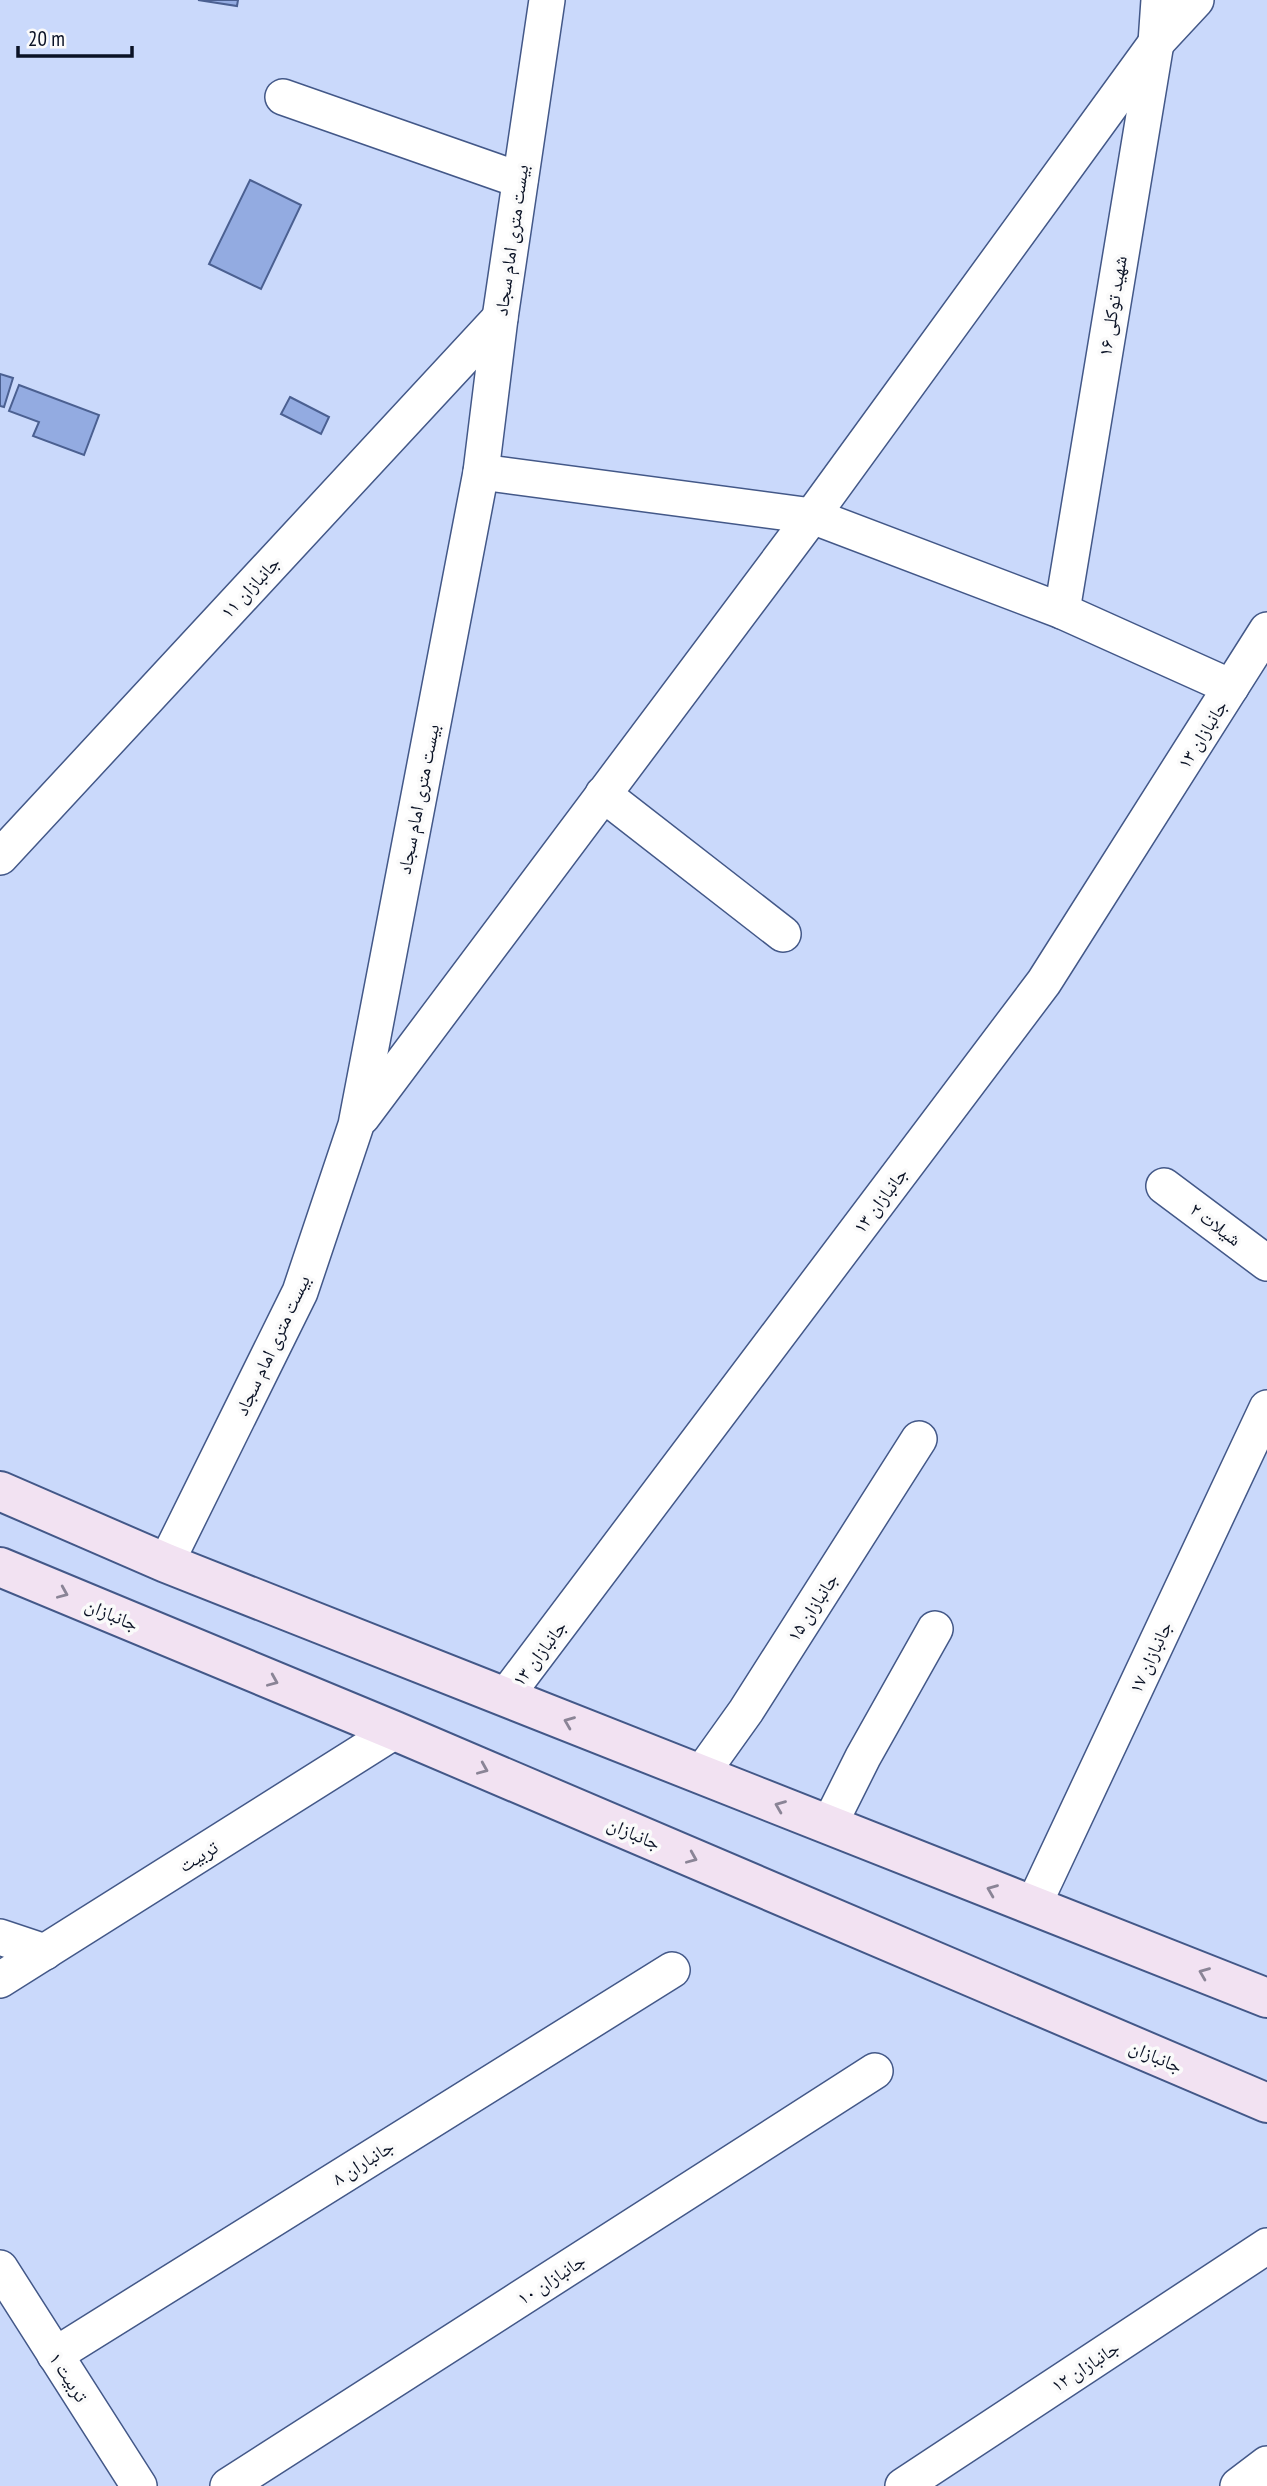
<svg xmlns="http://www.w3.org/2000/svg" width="1267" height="2486" viewBox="0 0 1267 2486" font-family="'PT Sans Narrow','Noto Naskh Arabic',sans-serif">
<rect width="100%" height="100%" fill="#cad9fb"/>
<!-- building -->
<g fill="#93abe1" stroke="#4b6091" stroke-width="2">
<polygon points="198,0 238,0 237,6"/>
<polygon points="250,180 301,205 261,289 209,264"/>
<polygon points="0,374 13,378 4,407 0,406"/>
<polygon points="19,385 99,415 84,455 33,436 39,422 9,411"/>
<polygon points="290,397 329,417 321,434 281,414"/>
</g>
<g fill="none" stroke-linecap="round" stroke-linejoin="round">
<!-- street casing -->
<g stroke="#435888" stroke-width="38">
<g id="street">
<polyline points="283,97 520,180"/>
<polyline points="481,472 812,516 1062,611 1231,687"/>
<polyline points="1062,611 1156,43 1159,0"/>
<polyline points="603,794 783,934"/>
<polyline points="0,857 500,318"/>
<polyline points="362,1117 812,516 1156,43 1196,0"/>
<polyline points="1164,1186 1267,1263"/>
<polyline points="166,1563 300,1292 356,1125 481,472 500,318 547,0"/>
<polyline points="505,1697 1044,982 1267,630"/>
<polyline points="701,1774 746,1711 919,1439"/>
<polyline points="829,1825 863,1757 935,1629"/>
<polyline points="1033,1906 1267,1408"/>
<polyline points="0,1937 45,1952"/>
<polyline points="0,1980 395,1731"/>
<polyline points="0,2268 139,2486"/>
<polyline points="55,2355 672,1970"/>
<polyline points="228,2486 875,2071"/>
<polyline points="903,2486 1267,2246"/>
<polyline points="1238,2486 1267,2464"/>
</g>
</g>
<!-- secondary casing -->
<g stroke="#435888" stroke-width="42">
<g id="secondary">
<polyline points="0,1491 166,1563 1267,1998"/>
<polyline points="0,1567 395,1731 1267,2103"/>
</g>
</g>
<!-- street -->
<use href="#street" stroke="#fff" stroke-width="35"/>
<!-- secondary -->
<use href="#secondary" stroke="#f2e2f2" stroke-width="38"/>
</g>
<!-- one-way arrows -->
<defs><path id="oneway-chevron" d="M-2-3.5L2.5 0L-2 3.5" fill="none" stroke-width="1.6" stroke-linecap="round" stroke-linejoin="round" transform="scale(1.75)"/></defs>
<g stroke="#8a8496">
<use href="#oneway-chevron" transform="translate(63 1593) rotate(23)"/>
<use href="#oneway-chevron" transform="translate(273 1681) rotate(23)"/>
<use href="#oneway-chevron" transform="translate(569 1722) rotate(-158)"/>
<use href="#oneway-chevron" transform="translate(483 1769) rotate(23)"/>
<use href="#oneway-chevron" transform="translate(780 1806) rotate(-158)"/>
<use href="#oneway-chevron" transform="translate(692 1858) rotate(23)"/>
<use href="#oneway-chevron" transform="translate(992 1890) rotate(-158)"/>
<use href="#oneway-chevron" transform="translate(1204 1973) rotate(-158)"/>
</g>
<g text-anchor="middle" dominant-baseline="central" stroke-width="7" stroke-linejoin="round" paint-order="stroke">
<!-- street labels -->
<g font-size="19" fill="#0a1225" stroke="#fafafa">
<text transform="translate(511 240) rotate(-82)">بیست متری امام سجاد</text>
<text transform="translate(1112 306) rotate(-81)">شهید توکلی ۱۶</text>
<text transform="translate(250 587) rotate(-47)">جانبازان ۱۱</text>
<text transform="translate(1202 734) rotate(-58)">جانبازان ۱۳</text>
<text transform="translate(418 799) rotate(-79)">بیست متری امام سجاد</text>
<text transform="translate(880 1200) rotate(-53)">جانبازان ۱۳</text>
<text transform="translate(1216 1224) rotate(37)">شیلات ۲</text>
<text transform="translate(272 1345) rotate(-65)">بیست متری امام سجاد</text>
<text transform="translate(812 1607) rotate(-57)">جانبازان ۱۵</text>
<text transform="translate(112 1614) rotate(23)">جانبازان</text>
<text transform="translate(539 1653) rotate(-53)">جانبازان ۱۳</text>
<text transform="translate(1150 1657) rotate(-65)">جانبازان ۱۷</text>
<text transform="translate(634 1833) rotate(23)">جانبازان</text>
<text transform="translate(198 1856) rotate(-32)">تربیت</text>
<text transform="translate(1156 2056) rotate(23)">جانبازان</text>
<text transform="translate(363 2162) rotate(-32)">جانباران ۸</text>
<text transform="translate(551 2279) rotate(-33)">جانبازان ۱۰</text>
<text transform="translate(1085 2366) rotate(-33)">جانبازان ۱۲</text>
<text transform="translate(69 2377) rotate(57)">تربیت ۱</text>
</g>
</g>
<!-- scale -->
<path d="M18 46v10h114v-10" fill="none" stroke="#0a1225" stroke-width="3.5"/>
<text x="28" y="46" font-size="21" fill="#0a1225" stroke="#fafafa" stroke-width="5" paint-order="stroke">20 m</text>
</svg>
